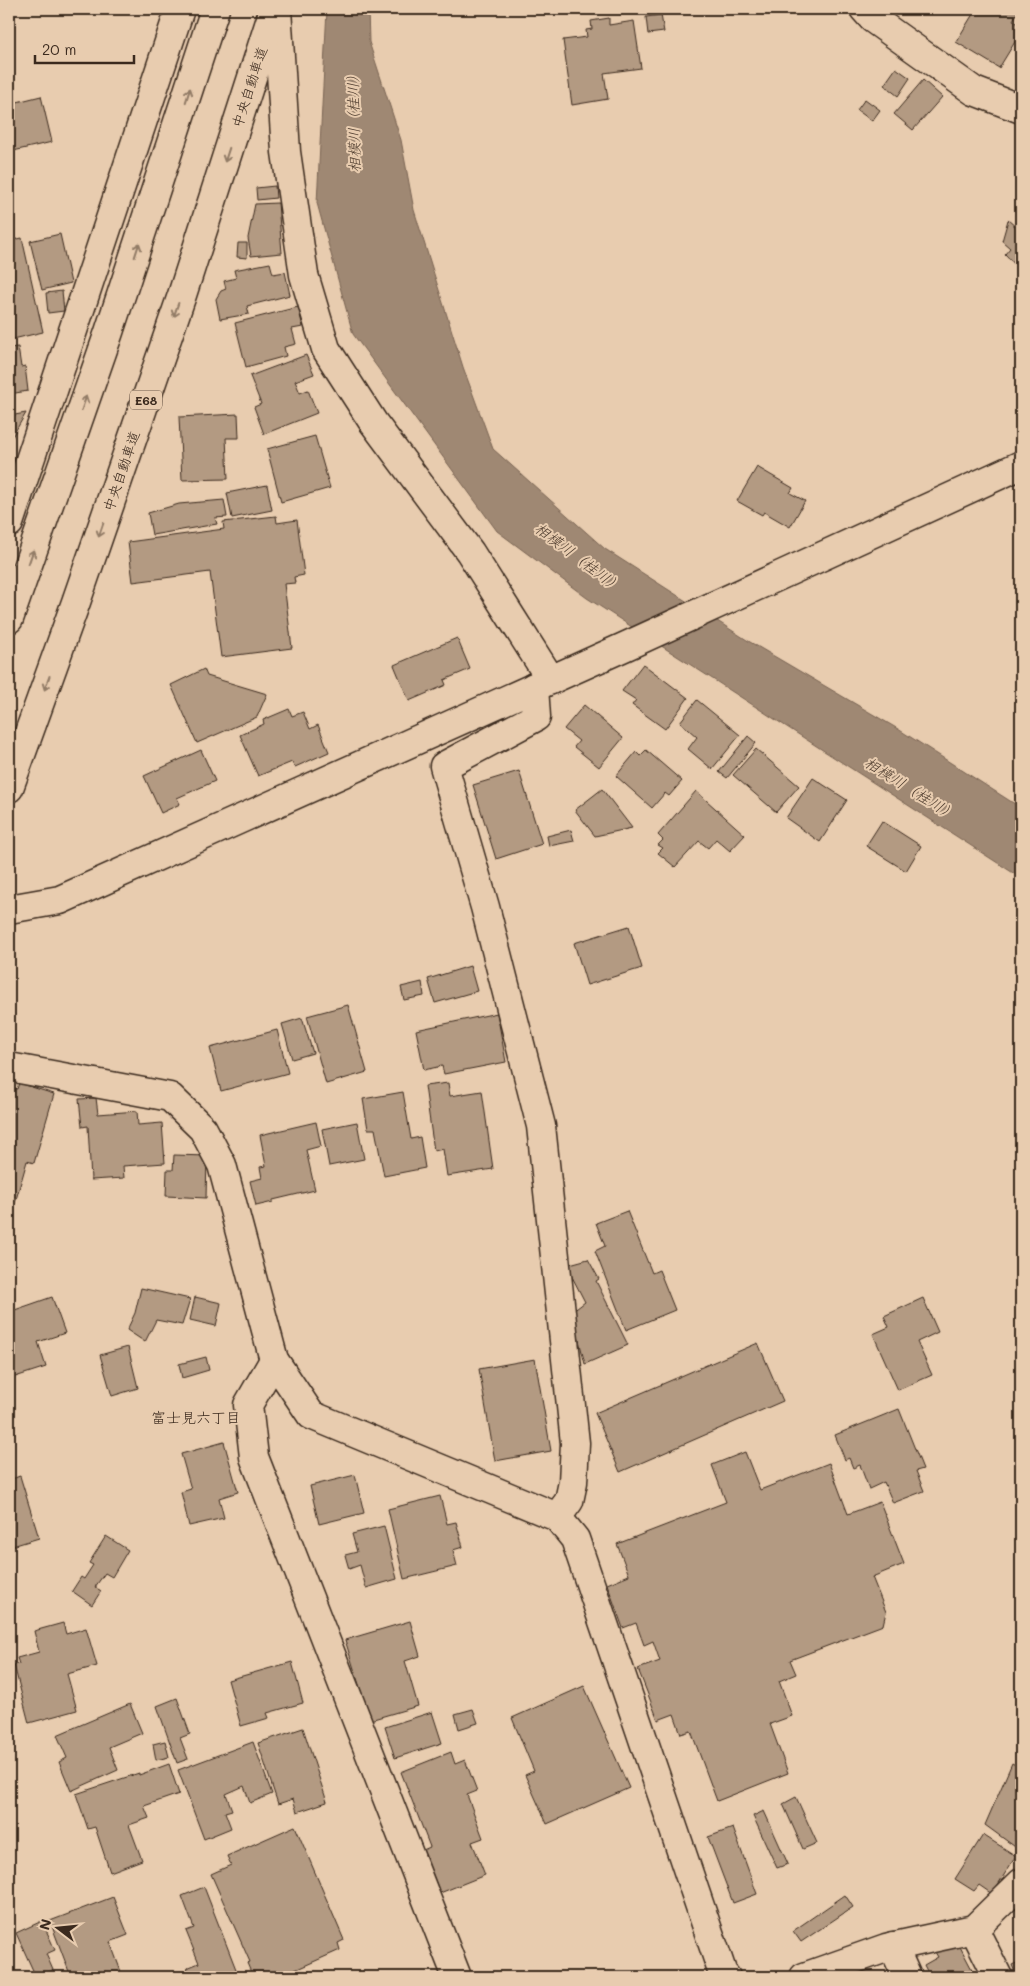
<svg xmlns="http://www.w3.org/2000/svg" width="1030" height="1986" viewBox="0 0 1030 1986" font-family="Mali,'Klee One',sans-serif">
<rect width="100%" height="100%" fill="#e8ccaf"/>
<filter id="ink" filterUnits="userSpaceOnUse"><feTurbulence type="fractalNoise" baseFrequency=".02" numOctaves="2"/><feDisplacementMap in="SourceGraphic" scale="10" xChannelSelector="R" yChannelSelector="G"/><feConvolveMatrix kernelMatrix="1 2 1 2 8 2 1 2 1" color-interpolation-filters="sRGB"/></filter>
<g filter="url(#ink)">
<!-- water -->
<polygon fill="#9f8873" stroke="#776251" points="327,9 368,9 369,42 401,140 414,210 463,367 493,449 605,549 750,642 898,729 1021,808 1021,878 587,598 497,531 353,334 317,203"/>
<!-- building -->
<g fill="#b39a82" stroke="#3b2a1e">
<polygon points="976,9 1020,9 1013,20 1021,26 1021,32 999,68 956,42"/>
<polygon points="661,15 664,32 648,34 646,17"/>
<polygon points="609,18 609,25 634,21 641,68 604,73 608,99 572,105 563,40 587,37 586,30 592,29 591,21"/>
<polygon points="896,68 910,78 898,96 884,85"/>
<polygon points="923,80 942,97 913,130 894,114"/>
<polygon points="41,96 52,142 9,152 9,104"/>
<polygon points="865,99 880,110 872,121 857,110"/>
<polygon points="275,186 276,198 257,200 256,188"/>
<polygon points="278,203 282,253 251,256 248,238 255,204"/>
<polygon points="1008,220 1016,227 1021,223 1021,271 1005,254 1010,248 1002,241"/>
<polygon points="60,234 71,283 42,290 30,241"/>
<polygon points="22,238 43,332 9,340 9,241"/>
<polygon points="238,243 247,243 247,258 237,257"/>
<polygon points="270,263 273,274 285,272 290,295 247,306 249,314 220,319 216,299 221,291 226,289 224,281 236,278 234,270"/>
<polygon points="62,291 64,311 48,313 46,293"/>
<polygon points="298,307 303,327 292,329 296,344 284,347 286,356 246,367 235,323"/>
<polygon points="18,347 21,367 25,366 28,391 9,394 9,348"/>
<polygon points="306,355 314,374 295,381 300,393 308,390 317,413 264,434 254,407 261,404 250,376"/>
<polygon points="26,413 9,442 9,416"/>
<polygon points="238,414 239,438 226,438 228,479 182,480 179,417"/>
<polygon points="315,436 330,488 281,502 267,449"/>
<polygon points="757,467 793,488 790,493 805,501 790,527 764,512 762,515 737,501"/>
<polygon points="267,485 272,510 232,518 227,493"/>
<polygon points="224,500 227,517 215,518 217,524 152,535 148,513 179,504"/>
<polygon points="276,516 277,523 297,520 304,575 294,577 295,583 284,584 292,648 221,657 210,572 133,582 128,542 224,529 223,522"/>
<polygon points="457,638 470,669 444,680 446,685 409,701 394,665"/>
<polygon points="643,664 688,698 665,729 632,705 636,700 622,691"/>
<polygon points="204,669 207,676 267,694 257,717 197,743 171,685"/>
<polygon points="697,700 740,735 712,769 688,749 697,737 680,722"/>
<polygon points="584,705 623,738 599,767 574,747 579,741 564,729"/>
<polygon points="289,709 292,716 303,712 310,729 318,725 329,752 295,767 292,762 258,776 240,735 264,724 263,720"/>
<polygon points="748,736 756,743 727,778 719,772"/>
<polygon points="756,749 799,786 776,812 733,775"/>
<polygon points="201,750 215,781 177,798 180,804 161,813 144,776"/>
<polygon points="646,750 682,781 669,796 665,793 652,808 616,776 636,752 640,756"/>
<polygon points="519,771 542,844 496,859 473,785"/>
<polygon points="813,778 847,800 820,842 786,818"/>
<polygon points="602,789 632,828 595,836 575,810"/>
<polygon points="696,791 745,835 730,851 716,839 708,848 699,841 675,867 658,853 663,848 658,845 663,840 658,835"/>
<polygon points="882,821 921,846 906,871 866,846"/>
<polygon points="571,830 574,841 549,846 547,836"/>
<polygon points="629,926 642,968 587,985 574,943"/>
<polygon points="470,966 477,991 435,1003 428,979"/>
<polygon points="422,982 424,996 404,1000 401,987"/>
<polygon points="348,1005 367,1072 326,1084 307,1016"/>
<polygon points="497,1013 506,1062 444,1074 442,1066 424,1070 416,1030"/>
<polygon points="302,1018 313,1053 292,1059 282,1024"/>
<polygon points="277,1030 288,1073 221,1091 210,1048"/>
<polygon points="19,1083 54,1094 34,1163 27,1161 11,1217 9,1216 9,1087 17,1089"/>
<polygon points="448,1083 450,1096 482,1091 493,1169 447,1176 443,1149 434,1151 425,1086"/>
<polygon points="403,1092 411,1139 420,1137 425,1168 384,1176 375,1129 368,1129 363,1099"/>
<polygon points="96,1098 98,1114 137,1111 138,1125 162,1123 165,1163 123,1166 124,1178 91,1180 88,1126 82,1127 79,1099"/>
<polygon points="316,1122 321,1146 306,1150 315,1190 273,1200 273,1202 256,1206 250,1181 262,1178 260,1167 266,1166 260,1135"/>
<polygon points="357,1122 364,1159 329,1166 322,1129"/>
<polygon points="174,1155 207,1156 206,1198 166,1196 167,1170 173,1170"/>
<polygon points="627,1211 652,1273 659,1270 675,1310 626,1330 595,1251 605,1246 596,1223"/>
<polygon points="588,1259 599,1279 596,1281 628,1345 585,1364 572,1312 585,1302 566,1265"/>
<polygon points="141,1288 190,1299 182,1325 156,1320 145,1342 127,1330 135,1313"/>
<polygon points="52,1297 65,1333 38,1342 46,1367 9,1379 9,1312"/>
<polygon points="195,1297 221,1303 216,1326 190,1320"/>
<polygon points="923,1298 938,1332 917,1342 932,1375 898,1390 873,1334 889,1327 884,1316"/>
<polygon points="758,1343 783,1401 620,1472 595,1413"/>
<polygon points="128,1347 138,1388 112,1396 100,1355"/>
<polygon points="206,1357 209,1370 182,1378 179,1364"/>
<polygon points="535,1359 551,1451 495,1461 479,1369"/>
<polygon points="899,1409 923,1469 916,1471 924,1491 893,1503 884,1482 869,1489 860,1465 853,1468 849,1458 845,1460 835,1435"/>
<polygon points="224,1442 238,1492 219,1498 224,1518 189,1526 181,1492 191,1489 181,1454"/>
<polygon points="745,1452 760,1490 829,1463 848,1514 880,1502 904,1564 872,1577 886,1612 883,1625 790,1660 796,1674 779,1681 792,1716 770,1724 788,1773 717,1801 691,1731 681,1734 674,1714 658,1720 638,1669 660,1661 653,1641 644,1645 636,1623 623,1628 607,1584 629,1575 617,1544 726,1502 712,1465"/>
<polygon points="355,1475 364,1513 319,1524 310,1486"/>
<polygon points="20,1476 39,1538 9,1547 9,1480"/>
<polygon points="440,1496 447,1524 456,1522 463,1547 453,1550 457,1566 404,1579 388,1509"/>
<polygon points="384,1526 397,1579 366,1588 360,1565 349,1569 345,1555 357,1552 352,1534"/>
<polygon points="106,1536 128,1550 112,1577 105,1573 95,1587 101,1591 92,1605 72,1591 81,1577 84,1579 93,1565 89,1563"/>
<polygon points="410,1621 420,1656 405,1661 418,1706 370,1720 345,1640"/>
<polygon points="63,1623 66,1634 86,1628 97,1666 67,1674 77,1710 29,1723 14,1665 19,1664 17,1658 39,1652 34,1631"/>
<polygon points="292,1662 303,1703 267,1713 269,1718 241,1726 228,1680"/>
<polygon points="584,1686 629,1788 547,1824 525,1775 534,1771 512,1718"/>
<polygon points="177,1698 190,1734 180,1738 188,1759 177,1763 157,1706"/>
<polygon points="130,1704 142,1733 109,1747 118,1770 71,1791 59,1762 67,1758 57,1735"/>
<polygon points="473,1709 478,1723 459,1729 455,1714"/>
<polygon points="432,1712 442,1743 395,1758 385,1727"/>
<polygon points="303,1728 327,1802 297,1812 293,1799 278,1804 258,1743"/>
<polygon points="165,1741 169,1757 156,1760 153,1744"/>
<polygon points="253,1742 272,1794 250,1803 244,1786 226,1794 232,1810 225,1812 231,1828 204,1839 178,1770"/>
<polygon points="451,1752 455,1764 465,1760 477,1791 467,1795 483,1838 472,1842 485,1875 440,1893 423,1850 430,1847 401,1772"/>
<polygon points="1012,1763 1021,1768 1021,1808 1019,1813 1021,1815 1021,1845 1018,1849 985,1825"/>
<polygon points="169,1764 179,1794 144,1806 149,1818 129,1825 142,1860 110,1872 95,1827 88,1829 76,1794 139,1773 139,1775"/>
<polygon points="796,1797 817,1843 803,1849 783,1804"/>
<polygon points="764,1811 788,1864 777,1868 753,1816"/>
<polygon points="295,1826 344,1940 338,1943 340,1950 286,1974 288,1977 253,1977 247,1963 250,1962 211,1874 231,1865 227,1856"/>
<polygon points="733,1828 757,1894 733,1903 708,1837"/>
<polygon points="983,1835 1016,1856 992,1894 979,1885 974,1891 955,1879"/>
<polygon points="204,1887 239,1977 191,1977 187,1968 199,1963 186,1931 194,1928 182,1896"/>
<polygon points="845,1895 853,1907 801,1942 793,1931"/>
<polygon points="113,1897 128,1935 110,1942 123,1977 71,1977 50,1921"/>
<polygon points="42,1921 55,1950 46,1954 53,1970 36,1977 16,1933"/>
<polygon points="957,1941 976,1977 922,1977 922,1976 928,1973 924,1965 938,1957 935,1952"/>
<polygon points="1021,1961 1021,1977 1017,1977 1012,1965"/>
</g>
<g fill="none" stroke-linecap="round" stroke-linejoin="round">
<!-- minor casing -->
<g stroke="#3b2a1e" stroke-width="31">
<g id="minor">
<polyline points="277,9 286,152 304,275 326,349 373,422 470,552 551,680"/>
<polyline points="864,9 873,19 974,91 1021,109"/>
<polyline points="9,523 180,9"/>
<polyline points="534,687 536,717 444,766 485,907 541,1126 575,1443 573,1482 569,1501 557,1517"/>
<polyline points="9,909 60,900 624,647 1021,465"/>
<polyline points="9,1067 170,1097 203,1129 222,1165 274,1360 311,1415 557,1517 575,1539 723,1974 726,1977"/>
<polyline points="274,1360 248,1405 254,1457 457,1977"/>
<polyline points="974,1929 998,1977"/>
<polyline points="893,1946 907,1977"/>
<polyline points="804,1977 886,1948 974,1929 1021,1883"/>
</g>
</g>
<!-- highway casing -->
<g stroke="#3b2a1e" stroke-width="31">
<g id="highway">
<polyline points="9,619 109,332 215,9"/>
<polyline points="9,788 76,602 182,295 274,9"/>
</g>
</g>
<!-- minor -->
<use href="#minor" stroke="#e8ccaf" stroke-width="28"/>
<!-- highway -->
<use href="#highway" stroke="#e8ccaf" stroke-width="28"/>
</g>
<!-- one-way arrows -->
<defs><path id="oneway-shaft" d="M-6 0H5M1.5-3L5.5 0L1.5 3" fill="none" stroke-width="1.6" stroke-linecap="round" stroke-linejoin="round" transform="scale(1.25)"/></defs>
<g stroke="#927b66">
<use href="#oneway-shaft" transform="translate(188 95) rotate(-72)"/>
<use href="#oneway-shaft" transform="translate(227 155) rotate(108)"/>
<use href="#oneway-shaft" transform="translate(137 250) rotate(-72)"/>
<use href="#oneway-shaft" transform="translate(176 310) rotate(109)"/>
<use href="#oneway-shaft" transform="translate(84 403) rotate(-71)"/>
<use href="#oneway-shaft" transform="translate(101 530) rotate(109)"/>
<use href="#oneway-shaft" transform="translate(31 557) rotate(-71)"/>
<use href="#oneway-shaft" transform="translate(47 683) rotate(110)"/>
</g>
</g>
<g text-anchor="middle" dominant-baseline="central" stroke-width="4" stroke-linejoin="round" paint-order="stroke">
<!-- shield labels -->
<rect fill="#e8ccaf" stroke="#6f5b4a" stroke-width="1" x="130" y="390.5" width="32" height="19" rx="4"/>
<g font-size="12" font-weight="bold" fill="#3b2a1e">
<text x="146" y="400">E68</text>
</g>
<!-- street labels -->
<g font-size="14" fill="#3b2a1e" stroke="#e8ccaf">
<text transform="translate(249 87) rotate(-72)">中央自動車道</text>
<text transform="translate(121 471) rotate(-71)">中央自動車道</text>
</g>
<!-- water labels -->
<g font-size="15" font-style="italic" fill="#4f3d2f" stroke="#e8ccaf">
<text transform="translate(353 120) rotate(-91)">相模川（桂川）</text>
<text transform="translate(579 557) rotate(37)">相模川（桂川）</text>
<text transform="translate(911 788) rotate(32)">相模川（桂川）</text>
</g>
<!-- neighbourhood labels -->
<g font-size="15" fill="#3b2a1e" stroke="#e8ccaf">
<text x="196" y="1417">富士見六丁目</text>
</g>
</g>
<!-- margin -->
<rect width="1030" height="1986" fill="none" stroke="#e8ccaf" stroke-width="30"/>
<rect x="15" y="15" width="1000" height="1956" fill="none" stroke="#3b2a1e" stroke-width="2" filter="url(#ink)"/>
<!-- north arrow -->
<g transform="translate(58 1928) rotate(286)" stroke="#e8ccaf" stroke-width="4" paint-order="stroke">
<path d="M0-4L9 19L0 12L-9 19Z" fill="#3b2a1e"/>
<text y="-8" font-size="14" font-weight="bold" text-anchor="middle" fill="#3b2a1e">N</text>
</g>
<!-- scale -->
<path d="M35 55v8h99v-8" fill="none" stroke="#3b2a1e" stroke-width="2.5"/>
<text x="42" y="55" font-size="15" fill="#3b2a1e" stroke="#e8ccaf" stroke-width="4" paint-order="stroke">20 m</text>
</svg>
